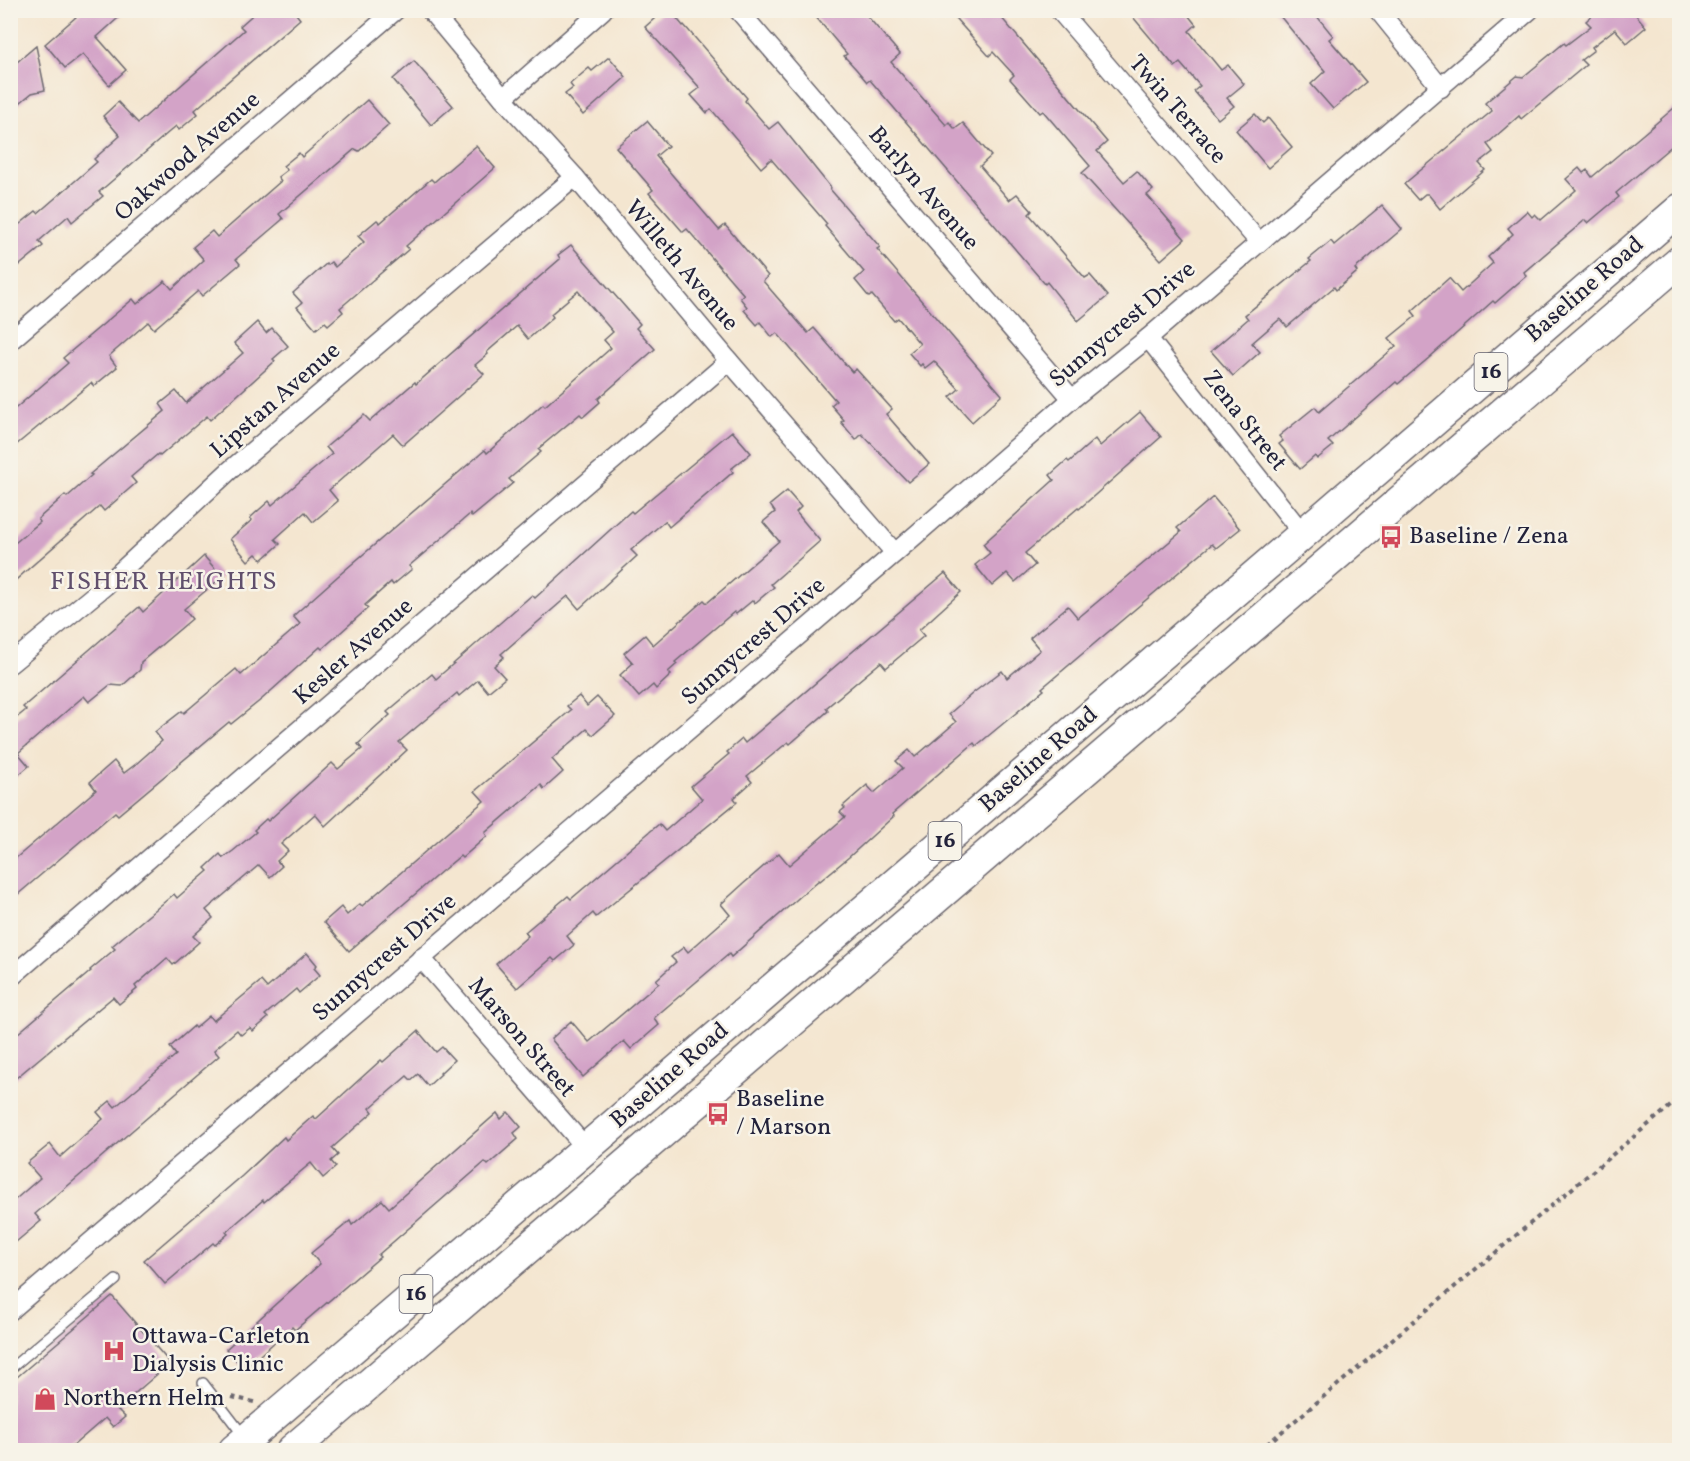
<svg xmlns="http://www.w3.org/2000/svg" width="1690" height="1461" viewBox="0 0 1690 1461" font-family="Vollkorn,serif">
<rect width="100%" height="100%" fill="#f7f3e8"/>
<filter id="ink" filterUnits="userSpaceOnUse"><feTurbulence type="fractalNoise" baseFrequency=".0167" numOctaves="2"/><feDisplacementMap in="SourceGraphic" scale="12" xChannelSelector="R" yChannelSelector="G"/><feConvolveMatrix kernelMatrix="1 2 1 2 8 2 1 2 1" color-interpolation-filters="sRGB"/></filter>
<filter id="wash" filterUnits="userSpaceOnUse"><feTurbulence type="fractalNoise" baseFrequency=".008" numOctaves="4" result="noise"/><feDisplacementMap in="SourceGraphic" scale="24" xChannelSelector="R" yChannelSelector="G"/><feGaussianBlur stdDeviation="1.35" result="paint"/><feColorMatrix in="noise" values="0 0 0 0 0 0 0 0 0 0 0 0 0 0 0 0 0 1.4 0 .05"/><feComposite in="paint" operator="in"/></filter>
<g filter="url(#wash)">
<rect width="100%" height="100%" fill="#f4e6d0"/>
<g id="blocks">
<!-- building -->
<g fill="#d3a3c7">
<polygon points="84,10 127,10 97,37 126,70 109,85 83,54 65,68 45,44"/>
<polygon points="258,10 293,10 300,19 203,103 195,110 198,114 179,130 176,126 99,192 103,196 72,222 68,216 39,241 43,246 10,273 10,232 36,211 38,213 97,162 94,159 120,136 103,116 118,102 138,123 244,30 240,26"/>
<polygon points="664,10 670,10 683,26 684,25 747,98 745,101 769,129 778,122 831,188 830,189 880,247 877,249 1002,395 972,422 950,397 959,389 934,361 925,368 922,364 920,366 909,353 920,344 898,318 894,321 872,295 869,297 855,280 864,272 825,226 827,224 771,159 761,168 711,109 707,113 691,95 700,88 645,27"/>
<polygon points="810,10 862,10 900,54 891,62 946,125 949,122 955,129 963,123 991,156 980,166 1009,200 1017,194 1032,211 1029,214 1085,278 1090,275 1108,296 1078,321 1047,282 1045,284 870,80 867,82 856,69 844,56 847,54"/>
<polygon points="965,10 995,10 1107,142 1097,151 1124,182 1137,171 1153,190 1147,195 1185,239 1161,260 1082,173 1090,166 1043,111 1040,113 1010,79 1014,75 993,52 989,56 956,19"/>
<polygon points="1127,10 1184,10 1196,25 1189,31 1221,70 1228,65 1244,84 1227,98 1234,106 1218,119 1194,91 1200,86 1180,63 1175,67"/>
<polygon points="1275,10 1312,10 1333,36 1329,39 1366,82 1333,109 1311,84 1325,71"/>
<polygon points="1598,10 1632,10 1646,27 1627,43 1615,29 1592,47 1594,50 1581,60 1586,65 1521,119 1519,116 1487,144 1493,152 1479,163 1485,170 1440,209 1428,194 1425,194 1418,200 1404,184 1492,111 1485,103 1517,76 1523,77 1564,43 1566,45 1591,26 1586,21"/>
<polygon points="36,46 45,90 32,93 10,111 10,68"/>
<polygon points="609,57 626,77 583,115 565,94 573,88 570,84 589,68 592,71"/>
<polygon points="414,61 453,106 431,125 393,79"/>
<polygon points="367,100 389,125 359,151 355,149 279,214 283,219 236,259 240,264 202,296 198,291 154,329 148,322 109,356 117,367 94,386 91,383 10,450 10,413 68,363 63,358 133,299 137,304 165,281 172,289 204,260 193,247 212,231 217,237 281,181 278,177 287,170 283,166 299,153 302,157"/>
<polygon points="1680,103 1680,139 1616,193 1619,197 1588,223 1585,220 1524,272 1526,276 1495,303 1493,301 1430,357 1398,384 1396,382 1328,441 1333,446 1317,459 1315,456 1300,469 1279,444 1283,441 1279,436 1315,407 1319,412 1396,346 1389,338 1416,316 1412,311 1449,278 1461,292 1493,263 1488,257 1513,234 1508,228 1527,211 1532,217 1535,214 1541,220 1576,190 1566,179 1579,168 1583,173 1587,170 1592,177"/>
<polygon points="1255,114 1263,123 1268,118 1292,147 1268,168 1236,130"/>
<polygon points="647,121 668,146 656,156 719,230 725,225 768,276 763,281 808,333 814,328 852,372 856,369 892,409 886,414 929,464 908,482 862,434 856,440 841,422 844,420 831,405 836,401 777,333 772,337 760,322 757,325 744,310 747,307 740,298 744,295 687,229 683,232 649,193 653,190 616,147"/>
<polygon points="476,146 495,168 406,246 409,249 340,308 343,312 328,325 325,322 316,329 297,307 302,303 293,293 326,264 327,265 331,262 335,267 364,242 358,236 377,220 380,223 431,179 434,182"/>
<polygon points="1382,205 1402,229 1355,269 1357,272 1336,290 1334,287 1287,327 1280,319 1252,343 1260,352 1233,376 1211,351 1248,319 1245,315 1311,261 1309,259 1331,241 1334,245"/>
<polygon points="571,245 640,324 636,328 655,349 598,399 600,402 583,417 580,414 538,449 541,452 509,479 513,483 472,517 470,514 409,566 412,569 393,585 391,582 365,605 368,608 322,649 320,647 262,699 231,724 229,722 118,815 115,812 10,901 10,863 96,790 90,782 114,761 124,773 136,764 162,741 155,732 182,711 184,713 236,669 241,675 300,624 293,616 338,576 485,450 487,453 543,404 545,406 611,348 604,340 613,332 578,291 551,314 553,317 528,339 517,326 487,352 488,354 475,365 484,374 403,445 393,434 329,490 338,501 313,522 305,512 275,539 280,544 262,560 256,554 248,561 230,539 252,520 250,518 269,501 272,505 332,454 326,447 364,415 370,421 415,382 416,384 560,259 558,255"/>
<polygon points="257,322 266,333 272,328 288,346 273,359 275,361 210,420 207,416 160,456 158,454 131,477 136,483 104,511 100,506 10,585 10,547 40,522 38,519 65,495 67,497 92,475 90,474 165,411 160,404 176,391 186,403 243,353 234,343"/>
<polygon points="1140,412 1161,437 1079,509 1078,508 1025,553 1035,565 1015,582 1007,573 992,586 975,565 990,553 983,544 1054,480 1050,475 1067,460 1069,462 1095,439 1100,446"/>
<polygon points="732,431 751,453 731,469 733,472 669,527 665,521 631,550 637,556 579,609 568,596 501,654 504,657 494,666 505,678 488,692 478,680 459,696 457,693 399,742 407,750 325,826 315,814 281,844 288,851 277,861 282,866 270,877 259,865 206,910 213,918 193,936 199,942 173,965 167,958 135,986 137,989 119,1004 113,997 10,1083 10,1040 91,971 90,970 115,949 112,946 174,894 177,898 208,871 205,868 220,854 223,858 233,851 256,832 254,830 266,819 268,821 332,763 338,769 362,749 358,744 390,715 387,712 432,674 436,679 532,595 535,598 631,511 633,513"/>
<polygon points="787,491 801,507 796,512 820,541 771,584 774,587 755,603 753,600 736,614 734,612 675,662 677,664 668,672 671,675 656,689 653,685 639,697 620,675 633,663 624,653 645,635 653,645 704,600 707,603 779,541 763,522 775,512 770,505"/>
<polygon points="1213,497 1240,529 1216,548 1212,544 1042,688 1044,690 976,746 974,743 892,814 894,816 849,857 820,881 819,880 731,957 729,954 662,1011 654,1018 659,1025 631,1049 624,1041 583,1077 551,1039 571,1021 589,1042 659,983 656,980 676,962 671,957 684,947 688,952 730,915 721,904 742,885 779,853 789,865 845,817 840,812 845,808 843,806 867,785 874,793 903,768 896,761 909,750 915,757 956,722 949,714 973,693 1002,671 1007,678 1040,650 1030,638 1068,606 1078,618 1181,532 1177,528"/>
<polygon points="204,556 222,577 184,609 192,619 141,662 140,670 122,686 110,685 89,702 84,696 18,753 29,766 10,782 10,723 26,710 23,707 139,607 143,612"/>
<polygon points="945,573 961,592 919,630 924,636 886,668 881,662 826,708 828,711 790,744 788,742 747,776 752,782 734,798 737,802 596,917 593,913 567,936 574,945 555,961 552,958 517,988 496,964 528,936 525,932 568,896 571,899 659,824 665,831 702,799 691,786 729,754 727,752 742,739 745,743"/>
<polygon points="579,696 587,706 597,697 615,716 593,735 587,729 552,759 563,772 544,789 541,785 485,833 487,836 462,858 460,856 442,871 349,951 324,922 341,907 347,915 360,904 362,906 484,801 475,791 571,710 567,706"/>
<polygon points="307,953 317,965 314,968 320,975 299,993 296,989 265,1015 268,1018 253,1031 250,1028 241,1035 237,1030 214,1050 219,1056 35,1214 41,1221 10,1247 10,1204 40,1178 27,1163 50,1144 60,1157 103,1119 97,1112 110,1101 115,1107 176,1055 170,1047 194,1026 195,1028 209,1016 213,1021 261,981 267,988"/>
<polygon points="418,1031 436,1052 442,1047 454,1060 440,1073 441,1074 428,1086 418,1074 411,1080 407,1076 370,1108 373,1112 332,1148 338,1155 331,1161 336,1167 323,1178 311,1163 264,1202 263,1200 226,1232 228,1234 215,1245 213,1243 165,1284 144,1260 242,1176 284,1137 286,1140 313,1116 316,1119 381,1060 383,1062"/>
<polygon points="508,1112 521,1127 514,1133 518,1139 488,1165 485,1162 378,1255 380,1257 295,1330 292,1327 244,1369 226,1349 320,1264 311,1253 350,1221 352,1225 382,1200 389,1208 497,1113 501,1119"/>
<polygon points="112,1296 170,1363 117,1409 125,1417 113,1427 105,1418 68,1450 10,1450 10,1383"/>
</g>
</g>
</g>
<g filter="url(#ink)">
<use href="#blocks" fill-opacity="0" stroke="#6c676f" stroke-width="1.5"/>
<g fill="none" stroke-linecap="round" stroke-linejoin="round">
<!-- service casing -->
<g stroke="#6c676f" stroke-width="12">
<g id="service">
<polyline points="10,1369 116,1280"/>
<polyline points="203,1383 243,1435"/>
</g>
</g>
<!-- minor casing -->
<g stroke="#6c676f" stroke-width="21">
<g id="minor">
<polyline points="430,10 503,98 575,177 729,361 895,553"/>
<polyline points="738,10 1072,399"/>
<polyline points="1059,10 1259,242"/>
<polyline points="1378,10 1441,88"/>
<polyline points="503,98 603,10"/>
<polyline points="1148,338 1303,534"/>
<polyline points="10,341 396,10"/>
<polyline points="10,664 105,586 229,471 575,177"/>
<polyline points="421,958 586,1148"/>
<polyline points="10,978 729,361"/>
<polyline points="10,1311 895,553 1072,399 1148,338 1530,10"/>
</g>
</g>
<!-- primary casing -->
<g stroke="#6c676f" stroke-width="33">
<g id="primary">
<polyline points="234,1450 1303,534 1680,209"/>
<polyline points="292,1450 1680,261"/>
</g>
</g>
<!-- path -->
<g stroke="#6c676f" stroke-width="4" stroke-dasharray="4.5 4.5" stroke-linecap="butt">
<polyline points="232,1397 254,1402"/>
<polyline points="1260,1450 1680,1098"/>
</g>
<!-- service -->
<use href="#service" stroke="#fff" stroke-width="9"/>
<!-- minor -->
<use href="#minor" stroke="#fff" stroke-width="18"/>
<!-- primary -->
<use href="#primary" stroke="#fff" stroke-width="30"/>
</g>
</g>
<!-- icons -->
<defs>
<g id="bus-bare" transform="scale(1.8)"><path d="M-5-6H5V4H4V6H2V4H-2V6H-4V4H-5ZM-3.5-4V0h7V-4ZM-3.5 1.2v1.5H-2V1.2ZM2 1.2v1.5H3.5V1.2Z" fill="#d1495b" stroke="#f7f3e8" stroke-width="2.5" paint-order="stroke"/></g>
<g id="hospital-bare" transform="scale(1.8)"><path d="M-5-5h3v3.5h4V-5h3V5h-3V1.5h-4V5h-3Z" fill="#d1495b" stroke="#f7f3e8" stroke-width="2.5" paint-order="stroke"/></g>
<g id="shop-bare" transform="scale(1.8)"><path d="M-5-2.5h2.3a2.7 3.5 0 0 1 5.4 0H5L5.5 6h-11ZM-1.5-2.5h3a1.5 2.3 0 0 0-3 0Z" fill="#d1495b" stroke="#f7f3e8" stroke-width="2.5" paint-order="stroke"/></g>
</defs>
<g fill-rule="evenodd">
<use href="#bus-bare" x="1391" y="537"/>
<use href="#bus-bare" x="718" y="1114"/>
<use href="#hospital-bare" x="114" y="1351"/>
<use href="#shop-bare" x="45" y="1399"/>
</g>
<g text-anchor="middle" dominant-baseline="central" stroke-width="5" stroke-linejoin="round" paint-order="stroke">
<!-- shield labels -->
<g fill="#f7f3e8" stroke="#62616f" stroke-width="1.5">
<rect x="1474.5" y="353" width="33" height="38" rx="4.5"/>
<rect x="928.5" y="822" width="33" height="38" rx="4.5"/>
<rect x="399.5" y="1275" width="33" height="38" rx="4.5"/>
</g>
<g font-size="22" font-weight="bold" fill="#22223b">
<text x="1491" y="372">16</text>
<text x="945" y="841">16</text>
<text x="416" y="1294">16</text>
</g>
<!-- street labels -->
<g font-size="24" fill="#22223b" stroke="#f7f3e8">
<text transform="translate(1177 110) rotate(49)">Twin Terrace</text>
<text transform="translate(188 157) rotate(-41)">Oakwood Avenue</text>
<text transform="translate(923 189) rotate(49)">Barlyn Avenue</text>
<text transform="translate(681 266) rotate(50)">Willeth Avenue</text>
<text transform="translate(1585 290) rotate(-41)">Baseline Road</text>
<text transform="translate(1123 325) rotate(-40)">Sunnycrest Drive</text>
<text transform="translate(276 401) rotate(-41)">Lipstan Avenue</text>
<text transform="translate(1244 421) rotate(52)">Zena Street</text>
<text transform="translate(754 642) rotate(-41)">Sunnycrest Drive</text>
<text transform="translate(354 652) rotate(-41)">Kesler Avenue</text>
<text transform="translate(1039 760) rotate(-41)">Baseline Road</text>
<text transform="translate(385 958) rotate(-41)">Sunnycrest Drive</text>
<text transform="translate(521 1038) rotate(49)">Marson Street</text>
<text transform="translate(670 1076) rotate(-41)">Baseline Road</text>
</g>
<!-- poi labels -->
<g font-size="24" fill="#22223b" stroke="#f7f3e8" text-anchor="start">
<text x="1409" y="537">Baseline / Zena</text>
<text x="736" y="1100">Baseline<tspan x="736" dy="28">/ Marson</tspan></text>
<text x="132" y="1337">Ottawa-Carleton<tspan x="132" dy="28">Dialysis Clinic</tspan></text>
<text x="63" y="1399">Northern Helm</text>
</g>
<!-- neighbourhood labels -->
<g font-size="26" letter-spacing="1.5" fill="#604f6c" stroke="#f7f3e8">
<text x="164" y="582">FISHER HEIGHTS</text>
</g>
</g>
<!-- margin -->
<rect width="1690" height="1461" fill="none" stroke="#f7f3e8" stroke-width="36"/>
</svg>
